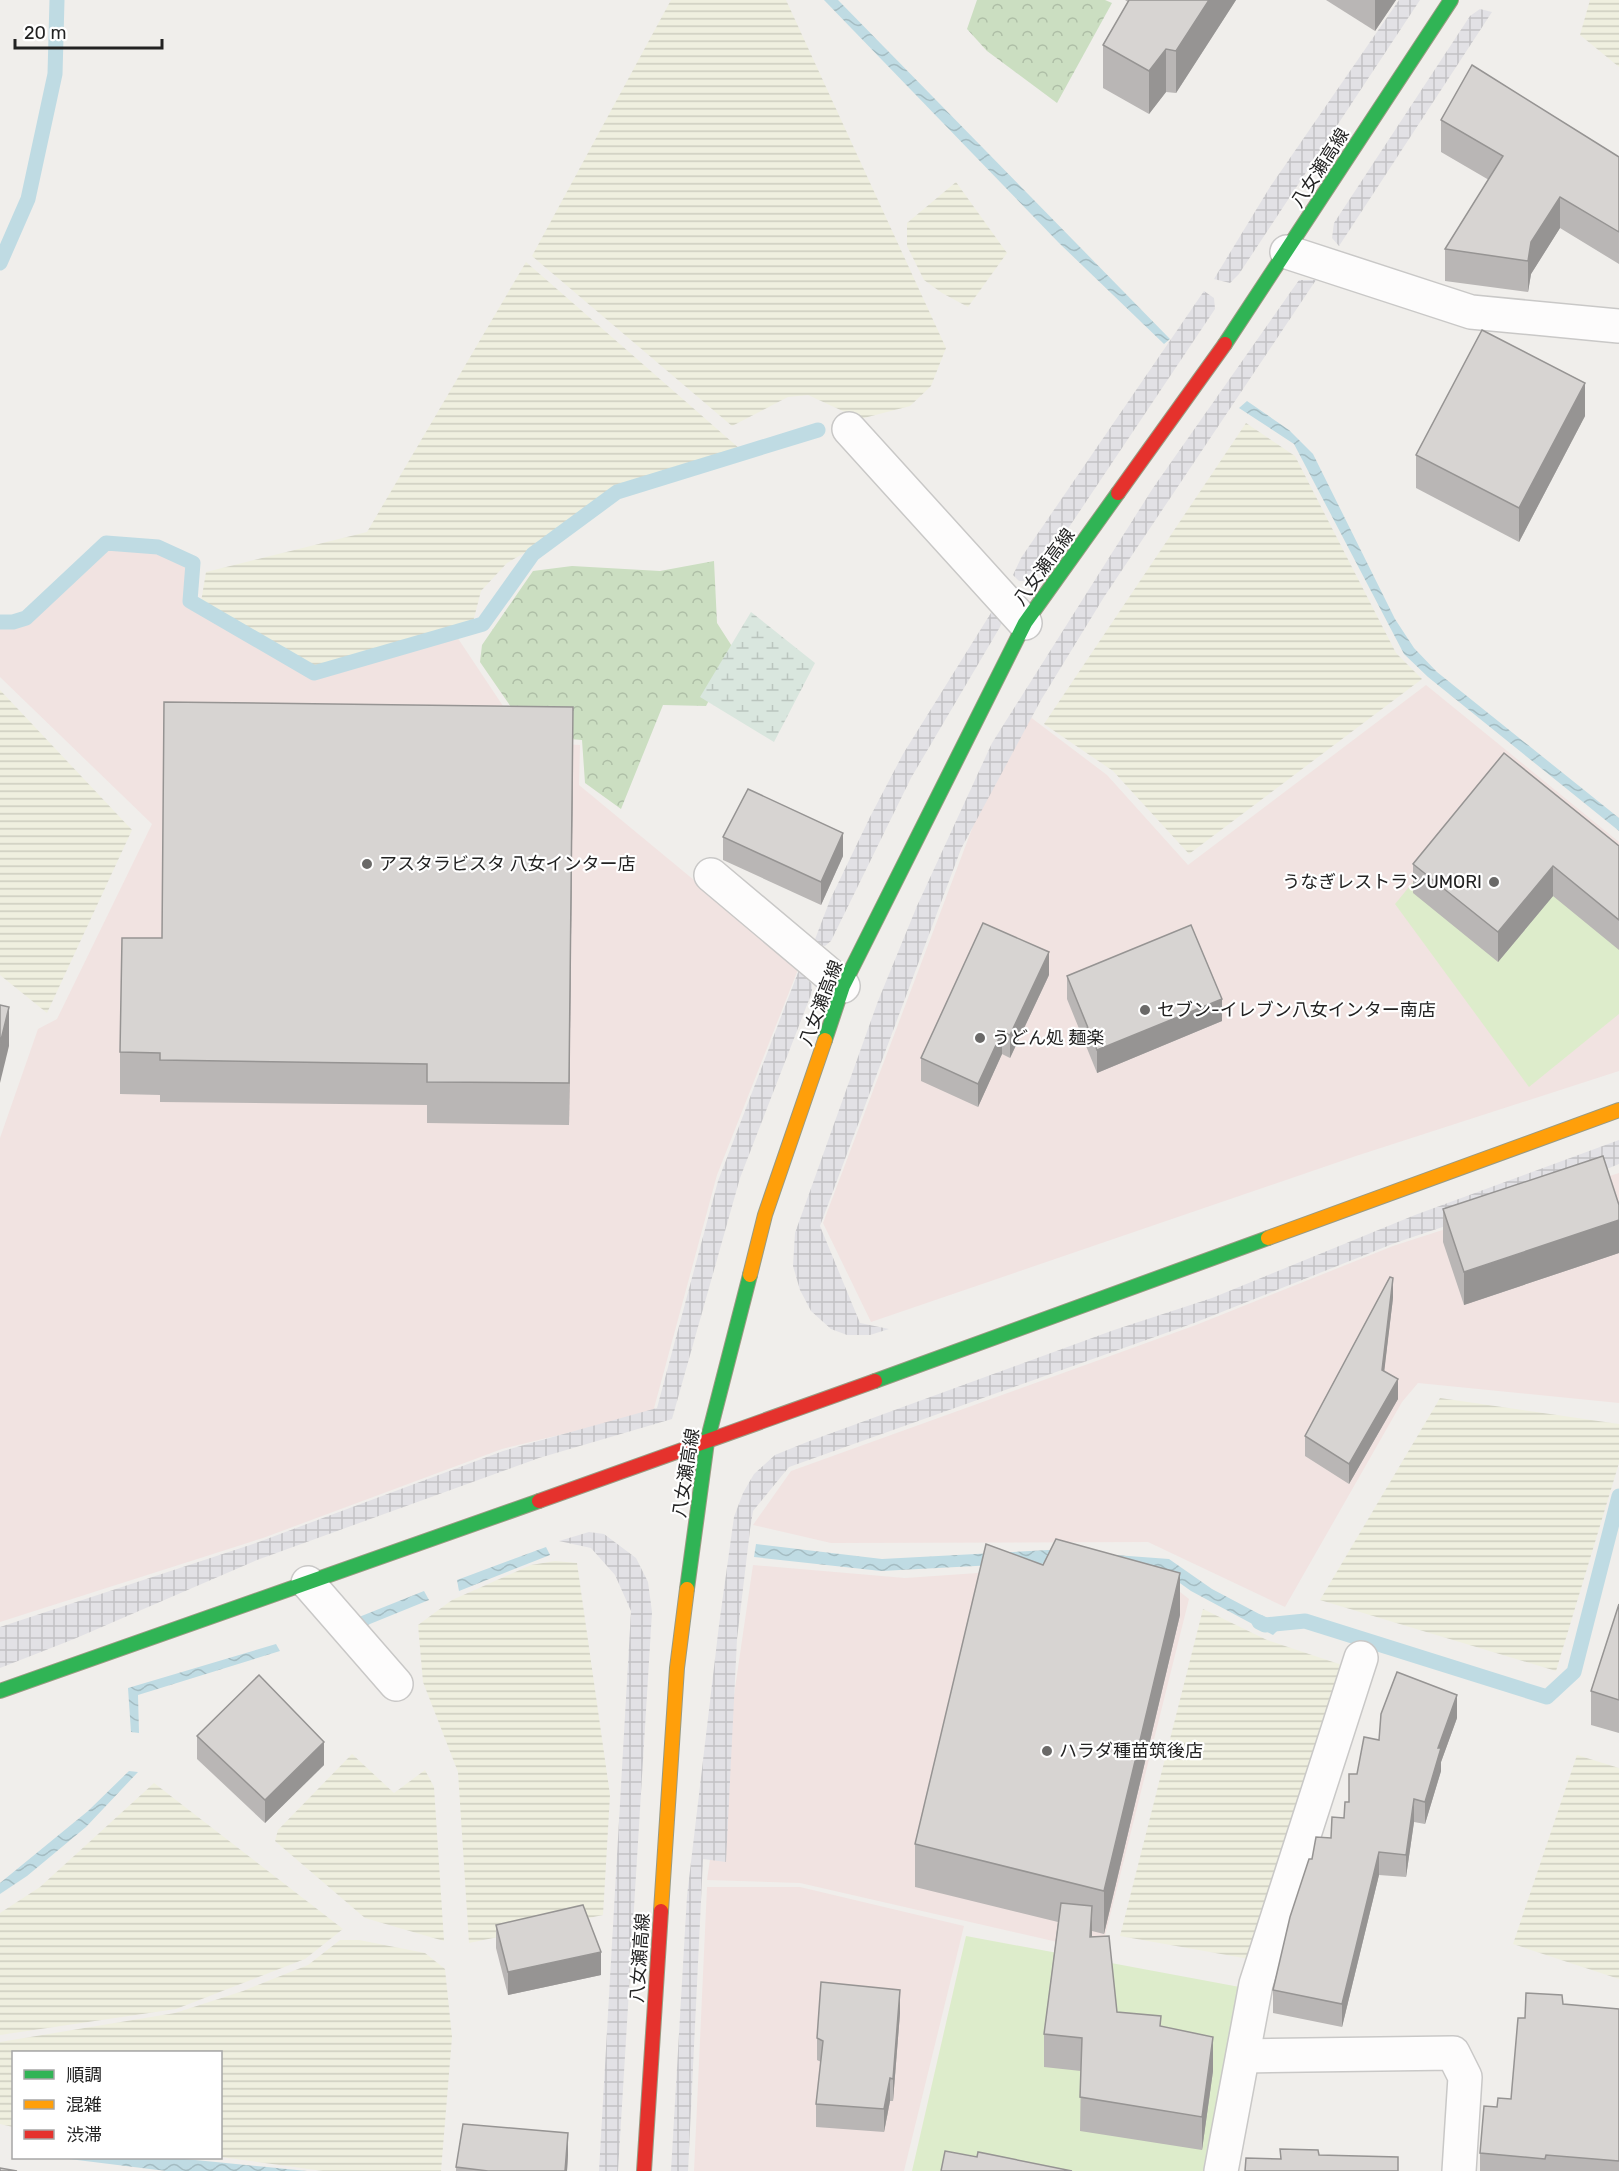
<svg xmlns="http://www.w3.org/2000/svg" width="1619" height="2171" viewBox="0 0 1619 2171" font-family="Rubik,'Noto Sans JP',sans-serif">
<defs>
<pattern id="farmland-rules" width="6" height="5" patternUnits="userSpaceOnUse" patternTransform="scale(1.5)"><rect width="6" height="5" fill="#efefdf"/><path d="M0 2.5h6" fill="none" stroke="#cdcdbf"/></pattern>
<pattern id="forest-crowns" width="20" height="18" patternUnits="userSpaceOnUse" patternTransform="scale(1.5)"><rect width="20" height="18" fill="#cbdec1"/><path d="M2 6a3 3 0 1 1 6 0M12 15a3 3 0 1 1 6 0" fill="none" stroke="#aebea6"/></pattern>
<pattern id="wetland-marsh" width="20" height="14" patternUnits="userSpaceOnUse" patternTransform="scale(1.5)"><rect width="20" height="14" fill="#d9e6de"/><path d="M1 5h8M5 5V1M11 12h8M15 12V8" fill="none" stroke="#bac5be"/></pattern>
<pattern id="plaza-grid" width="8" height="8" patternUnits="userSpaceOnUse" patternTransform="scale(1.5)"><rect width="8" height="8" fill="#e2e1e5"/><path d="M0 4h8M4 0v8" fill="none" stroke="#c2c1c4"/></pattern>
<pattern id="water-waves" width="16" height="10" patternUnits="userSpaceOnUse" patternTransform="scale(1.5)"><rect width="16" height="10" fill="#bfdbe3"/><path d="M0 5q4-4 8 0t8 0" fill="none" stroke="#a4bcc2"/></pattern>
</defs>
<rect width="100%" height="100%" fill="#f0eeeb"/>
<!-- commercial -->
<g fill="#f1e3e1">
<polygon points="108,549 150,551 189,564 184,603 312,679 457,637 527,742 580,745 579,785 799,967 717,1175 653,1412 502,1449 263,1538 0,1622 0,1138 38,1029 57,1019 152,824 0,677 0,627 26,623"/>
<polygon points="1426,685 1619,842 1619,1071 1356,1156 871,1322 823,1223 987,789 1029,716 1107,775 1188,865"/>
<polygon points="1619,1173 1619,1403 1418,1383 1402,1402 1285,1607 1148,1542 831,1543 753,1525 791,1471 1196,1325 1393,1246"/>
<polygon points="753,1565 905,1578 1037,1569 1161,1577 1189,1599 1101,1952 800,1883 707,1880"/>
<polygon points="707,1887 800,1887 964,1926 904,2171 694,2171"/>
</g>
<!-- farmland -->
<g fill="url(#farmland-rules)">
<polygon points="671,0 786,0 946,348 931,386 910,406 860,419 808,395 788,397 732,426 532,256"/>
<polygon points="1590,0 1619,0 1619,67 1580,35"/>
<polygon points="956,182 1007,253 968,307 942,293 924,280 907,246 907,223"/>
<polygon points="526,262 740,449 617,487 534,547 507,563 481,591 473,622 316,669 201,602 206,572 367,532"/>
<polygon points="1246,423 1295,456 1396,653 1422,679 1189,854 1113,771 1044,724"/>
<polygon points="0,690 132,830 47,1013 0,975"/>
<polygon points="1440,1398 1619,1424 1619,1463 1556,1671 1320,1600"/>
<polygon points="555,1561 577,1563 610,1795 603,1915 469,1943 458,1772 423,1682 418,1625 452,1600 531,1565"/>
<polygon points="1203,1609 1267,1640 1342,1665 1249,1959 1120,1936"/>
<polygon points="352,1754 394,1793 425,1770 434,1787 444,1941 365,1918 275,1841 278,1830"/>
<polygon points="1577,1755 1619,1768 1619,1979 1513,1944"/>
<polygon points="154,1783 343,1929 305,1959 176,2009 0,2035 0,1913 40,1887"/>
<polygon points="340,1940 359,1940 425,1953 445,1969 452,2037 441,2171 323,2171 221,2157 220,2052 14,2052 13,2127 0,2124 0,2042 175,2013 243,1991 308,1965"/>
</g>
<!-- grass -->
<g fill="#ddeccb">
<polygon points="1502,774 1619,869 1619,1014 1529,1087 1395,904"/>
<polygon points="966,1936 1245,1988 1210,2171 912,2171"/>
</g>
<!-- forest -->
<g fill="url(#forest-crowns)">
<polygon points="977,0 1105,0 1112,3 1057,103 987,51 967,29"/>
<polygon points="714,561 717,623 735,651 706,706 663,705 621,809 585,783 582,740 531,736 480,662 482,645 533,571 572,566 660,571"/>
</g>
<!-- wetland -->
<polygon fill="url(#wetland-marsh)" points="751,612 815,663 774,742 700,697"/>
<!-- plaza -->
<g fill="url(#plaza-grid)">
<polygon points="1399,0 1420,0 1239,274 1230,283 1214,279 1270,187"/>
<polygon points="1480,9 1492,12 1339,246 1332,238 1334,223 1470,16"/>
<polygon points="1299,280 1316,280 1104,597 1041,700 961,849 820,1226 860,1323 889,1329 870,1335 847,1335 831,1329 811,1311 800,1290 793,1266 795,1233 878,1001 917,906 992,743 1153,488"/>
<polygon points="1204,291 1214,298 1215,309 1033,581 1019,581 1013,575 1021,558"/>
<polygon points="994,608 1003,619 1000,627 911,778 831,941 825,946 819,945 814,942 830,900 870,817 903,754"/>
<polygon points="799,970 812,984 812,992 740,1178 672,1419 539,1458 257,1560 74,1639 0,1668 0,1627 253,1544 503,1451 657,1408 718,1181"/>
<polygon points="1619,1140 1619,1164 1562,1187 1395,1243 1194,1323 789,1467 753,1511 750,1530 737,1639 726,1862 703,1859 688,2171 671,2171 687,1896 719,1625 734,1517 743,1493 754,1474 775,1455 807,1442 1114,1330 1212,1298 1415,1215"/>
<polygon points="589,1532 604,1534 636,1558 648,1582 652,1612 618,2171 599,2171 631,1611 615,1575 591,1548 559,1541"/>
</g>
<!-- water -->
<g fill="url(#water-waves)">
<polygon points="824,0 838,0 1170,339 1164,344 1059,243"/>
<polygon points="1247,401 1289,430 1313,454 1395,619 1414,648 1437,672 1619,818 1619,831 1428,677 1404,654 1294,444 1239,408"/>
<polygon points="756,1544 882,1559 1048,1550 1169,1559 1212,1589 1282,1626 1273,1635 1191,1591 1163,1571 1030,1563 881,1571 754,1557"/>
<polygon points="546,1547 550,1555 459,1591 457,1580"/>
<polygon points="424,1591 429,1600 365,1626 359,1617"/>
<polygon points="276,1644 280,1651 138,1695 139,1733 131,1732 128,1688"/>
<polygon points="129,1771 138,1772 86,1827 27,1876 0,1894 0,1883 88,1811"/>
<polygon points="61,2158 175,2158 307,2171 166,2171"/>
</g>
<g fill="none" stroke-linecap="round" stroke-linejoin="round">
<!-- stream -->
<g stroke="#bfdbe3" stroke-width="15">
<polyline points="0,263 28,199 55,74 57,0"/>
<polyline points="0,622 13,622 26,618 106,543 158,547 193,563 190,601 314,673 483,624 533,554 617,492 818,430"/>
<polyline points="1259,1622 1265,1625 1305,1621 1547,1697 1574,1672 1619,1496"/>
</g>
<!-- street casing -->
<g stroke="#c9c8c7" stroke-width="36">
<g id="street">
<polyline points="1287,252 1471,312 1619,326"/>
<polyline points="849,429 1025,623"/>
<polyline points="711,875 843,986"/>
<polyline points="308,1583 396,1684"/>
<polyline points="1243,2056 1453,2053 1465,2077 1459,2171"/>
<polyline points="1221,2171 1256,1984 1361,1658"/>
</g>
</g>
<!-- fast casing -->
<g stroke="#999a82" stroke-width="16">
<g id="fast">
<polyline points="1225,344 1451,0"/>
<polyline points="825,1040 843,986 1025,623 1118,493"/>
<polyline points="875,1381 1268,1238"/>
<polyline points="687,1589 707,1442 750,1275"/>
<polyline points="0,1691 539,1501"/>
</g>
</g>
<!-- slow casing -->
<g stroke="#999a82" stroke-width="16">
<g id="slow">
<polyline points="1268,1238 1619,1110"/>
<polyline points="750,1275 765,1215 825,1040"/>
<polyline points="661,1911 677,1668 687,1589"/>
</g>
</g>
<!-- jam casing -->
<g stroke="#999a82" stroke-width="16">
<g id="jam">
<polyline points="1118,493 1225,344"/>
<polyline points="539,1501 875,1381"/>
<polyline points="644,2171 661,1911"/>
</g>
</g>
<!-- street -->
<use href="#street" stroke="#fdfcfc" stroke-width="33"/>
<!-- fast -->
<use href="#fast" stroke="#30b455" stroke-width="14"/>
<!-- slow -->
<use href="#slow" stroke="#ff9f0a" stroke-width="14"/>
<!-- jam -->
<use href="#jam" stroke="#e5322d" stroke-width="14"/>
</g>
<!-- wall -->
<g fill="#b9b6b5">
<polygon points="1125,0 1236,0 1176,93 1166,92 1149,114 1103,88 1103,45 1128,2"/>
<polygon points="1326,0 1396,0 1375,31"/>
<polygon points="1441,120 1619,157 1619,264 1560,228 1531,274 1528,292 1445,281 1445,249 1489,180 1441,152"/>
<polygon points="1585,416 1519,542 1416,488 1416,455"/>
<polygon points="573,749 569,1125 427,1123 427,1105 160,1102 160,1095 120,1094 120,1052 162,938"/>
<polygon points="723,837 843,856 821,905 723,860"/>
<polygon points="1619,846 1619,950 1553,896 1498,962 1413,893 1413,864"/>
<polygon points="1049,975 1010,1058 1002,1054 978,1107 921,1081 921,1058"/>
<polygon points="1067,976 1222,1021 1097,1073 1067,999"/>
<polygon points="1619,1205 1619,1253 1464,1305 1443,1242 1443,1209"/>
<polygon points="1393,1298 1384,1371 1398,1399 1349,1484 1305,1456 1305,1436"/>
<polygon points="1043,1565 1180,1615 1104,1934 1092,1931 1092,1936 1117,2012 1161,2026 1213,2071 1202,2150 1080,2131 1081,2071 1044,2067 1044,2034 1058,1922 915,1887 915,1844"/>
<polygon points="1619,1604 1619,1733 1591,1725 1591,1691"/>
<polygon points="1457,1718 1441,1762 1441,1771 1425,1824 1414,1822 1406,1877 1379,1875 1342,2027 1273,2013 1273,1990 1312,1859 1331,1838 1344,1818 1357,1774"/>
<polygon points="197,1736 324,1765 265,1823 197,1759"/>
<polygon points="496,1925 601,1975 508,1995 496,1948"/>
<polygon points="1563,2004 1619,2009 1619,2171 1480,2171 1480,2153 1497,2107 1511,2099 1525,2018"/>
<polygon points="900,2013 893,2101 890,2101 884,2132 816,2127 816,2104 821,2062 817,2060 817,2038"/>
<polygon points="568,2155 567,2171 456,2171 456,2167"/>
</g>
<!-- shaded-wall -->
<g fill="#969493">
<polygon points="1209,0 1236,0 1176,93 1176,51"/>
<polygon points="1375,0 1396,0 1375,31"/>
<polygon points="1166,49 1166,92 1149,114 1149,71"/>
<polygon points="1560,197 1560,228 1531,274 1528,292 1528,261 1531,242"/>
<polygon points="1585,383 1585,416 1519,542 1519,508"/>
<polygon points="573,707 573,749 569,1125 569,1083"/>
<polygon points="843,833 843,856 821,905 821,882"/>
<polygon points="1553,866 1553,896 1498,962 1498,932"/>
<polygon points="1049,952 1049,975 1010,1058 1010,1035"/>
<polygon points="1222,999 1222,1021 1097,1073 1097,1050"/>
<polygon points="9,1007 9,1046 0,1083 0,1044"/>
<polygon points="1002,1032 1002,1054 978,1107 978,1084"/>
<polygon points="1619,1220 1619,1253 1464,1305 1464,1272"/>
<polygon points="1393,1278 1393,1298 1382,1390 1382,1370"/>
<polygon points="1398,1379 1398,1399 1349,1484 1349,1464"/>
<polygon points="1180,1573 1180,1615 1104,1934 1104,1891"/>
<polygon points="1457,1695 1457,1718 1441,1762 1441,1771 1425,1824 1425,1802 1438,1748"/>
<polygon points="324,1742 324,1765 265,1823 265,1800"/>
<polygon points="1414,1799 1414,1822 1406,1877 1406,1855"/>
<polygon points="1379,1852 1379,1875 1342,2027 1342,2004"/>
<polygon points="1092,1906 1092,1939 1090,1937"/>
<polygon points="601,1952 601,1975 508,1995 508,1972"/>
<polygon points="900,1990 900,2013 893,2101 893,2079"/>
<polygon points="1213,2037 1213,2071 1202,2150 1202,2117"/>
<polygon points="890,2078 890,2101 884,2132 884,2109"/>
<polygon points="568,2133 568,2155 567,2171 565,2171"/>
</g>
<!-- building -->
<g fill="#d7d4d2" stroke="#969493" stroke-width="1.5">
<polygon points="1129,0 1209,0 1176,51 1166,49 1149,71 1103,45"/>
<polygon points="1472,65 1619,157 1619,232 1560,197 1531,242 1528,261 1445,249 1503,156 1441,120"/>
<polygon points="1482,330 1585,383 1519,508 1416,455"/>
<polygon points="164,702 573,707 569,1083 427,1082 427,1064 160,1060 160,1053 120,1052 122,938 162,938"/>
<polygon points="1504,753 1619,846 1619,920 1553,866 1498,932 1413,864"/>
<polygon points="748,789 843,833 821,882 723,837"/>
<polygon points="983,923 1049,952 1010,1035 1002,1032 978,1084 921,1058"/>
<polygon points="1191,925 1222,999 1097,1050 1067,976"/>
<polygon points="0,1005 9,1007 0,1044"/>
<polygon points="1603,1156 1619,1205 1619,1220 1464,1272 1443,1209"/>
<polygon points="1390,1277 1393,1278 1382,1370 1398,1379 1349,1464 1305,1436"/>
<polygon points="1056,1539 1180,1573 1104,1891 915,1844 986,1544 1043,1565"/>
<polygon points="1619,1604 1619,1700 1591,1691"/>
<polygon points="1397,1672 1457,1695 1438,1748 1441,1748 1425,1802 1414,1799 1406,1855 1379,1852 1342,2004 1273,1990 1290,1917 1309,1859 1312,1859 1316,1837 1331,1838 1332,1817 1344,1818 1345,1802 1349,1802 1349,1774 1357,1774 1364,1737 1379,1740 1381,1714"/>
<polygon points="259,1675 324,1742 265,1800 197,1736"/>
<polygon points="1061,1903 1092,1906 1090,1937 1109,1936 1117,2012 1161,2016 1160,2026 1213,2037 1202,2117 1080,2097 1082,2038 1044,2034"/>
<polygon points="583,1905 601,1952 508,1972 496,1925"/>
<polygon points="821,1982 900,1990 893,2079 890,2078 884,2109 816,2104 823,2041 817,2038"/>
<polygon points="1526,1993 1562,1995 1563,2004 1619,2009 1619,2161 1546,2155 1545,2159 1480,2153 1484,2106 1497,2107 1498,2098 1511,2099 1518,2018 1525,2018"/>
<polygon points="463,2124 568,2133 565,2171 488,2171 456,2167"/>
<polygon points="1280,2149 1318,2150 1319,2155 1398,2157 1398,2171 1245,2171 1246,2158 1281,2159"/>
<polygon points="945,2151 977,2157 978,2152 1072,2171 941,2171"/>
<polygon points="0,2168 17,2171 0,2171"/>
</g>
<!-- markers -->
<g fill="#6a6968" stroke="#fff" stroke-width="2">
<circle cx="367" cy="864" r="6"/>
<circle cx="1494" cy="882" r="6"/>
<circle cx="1145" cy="1010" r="6"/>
<circle cx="980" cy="1038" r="6"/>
<circle cx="1047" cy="1751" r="6"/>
</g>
<g text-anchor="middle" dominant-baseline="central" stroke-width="4.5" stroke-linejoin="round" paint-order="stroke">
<!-- street labels -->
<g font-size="18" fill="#222" stroke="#fff">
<text transform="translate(1320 168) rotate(-57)">八女瀬高線</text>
<text transform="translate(1044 567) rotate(-54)">八女瀬高線</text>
<text transform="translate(821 1003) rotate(-69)">八女瀬高線</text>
<text transform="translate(686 1473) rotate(-81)">八女瀬高線</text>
<text transform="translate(640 1958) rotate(-86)">八女瀬高線</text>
</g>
<!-- poi labels -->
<g font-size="18" fill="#222" stroke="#fff" text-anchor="start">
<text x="379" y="864">アスタラビスタ 八女インター店</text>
<text x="1482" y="882" text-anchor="end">うなぎレストランUMORI</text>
<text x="1157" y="1010">セブン-イレブン八女インター南店</text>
<text x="992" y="1038">うどん処 麺楽</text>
<text x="1059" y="1751">ハラダ種苗筑後店</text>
</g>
</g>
<!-- legend -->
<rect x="12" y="2051" width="210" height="108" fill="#ffffff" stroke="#a7a7a7" stroke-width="1.5"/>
<rect x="24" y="2070" width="30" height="9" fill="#30b455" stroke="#a7a7a7" stroke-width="1.5"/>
<text x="66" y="2081" font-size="18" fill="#222222">順調</text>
<rect x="24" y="2100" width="30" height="9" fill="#ff9f0a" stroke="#a7a7a7" stroke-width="1.5"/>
<text x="66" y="2111" font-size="18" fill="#222222">混雑</text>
<rect x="24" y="2130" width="30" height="9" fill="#e5322d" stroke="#a7a7a7" stroke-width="1.5"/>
<text x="66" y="2141" font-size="18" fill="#222222">渋滞</text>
<!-- scale -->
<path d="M15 39v9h147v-9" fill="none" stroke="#222222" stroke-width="3"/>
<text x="24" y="39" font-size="18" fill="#222222" stroke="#ffffff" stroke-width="4.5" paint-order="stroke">20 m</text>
</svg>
